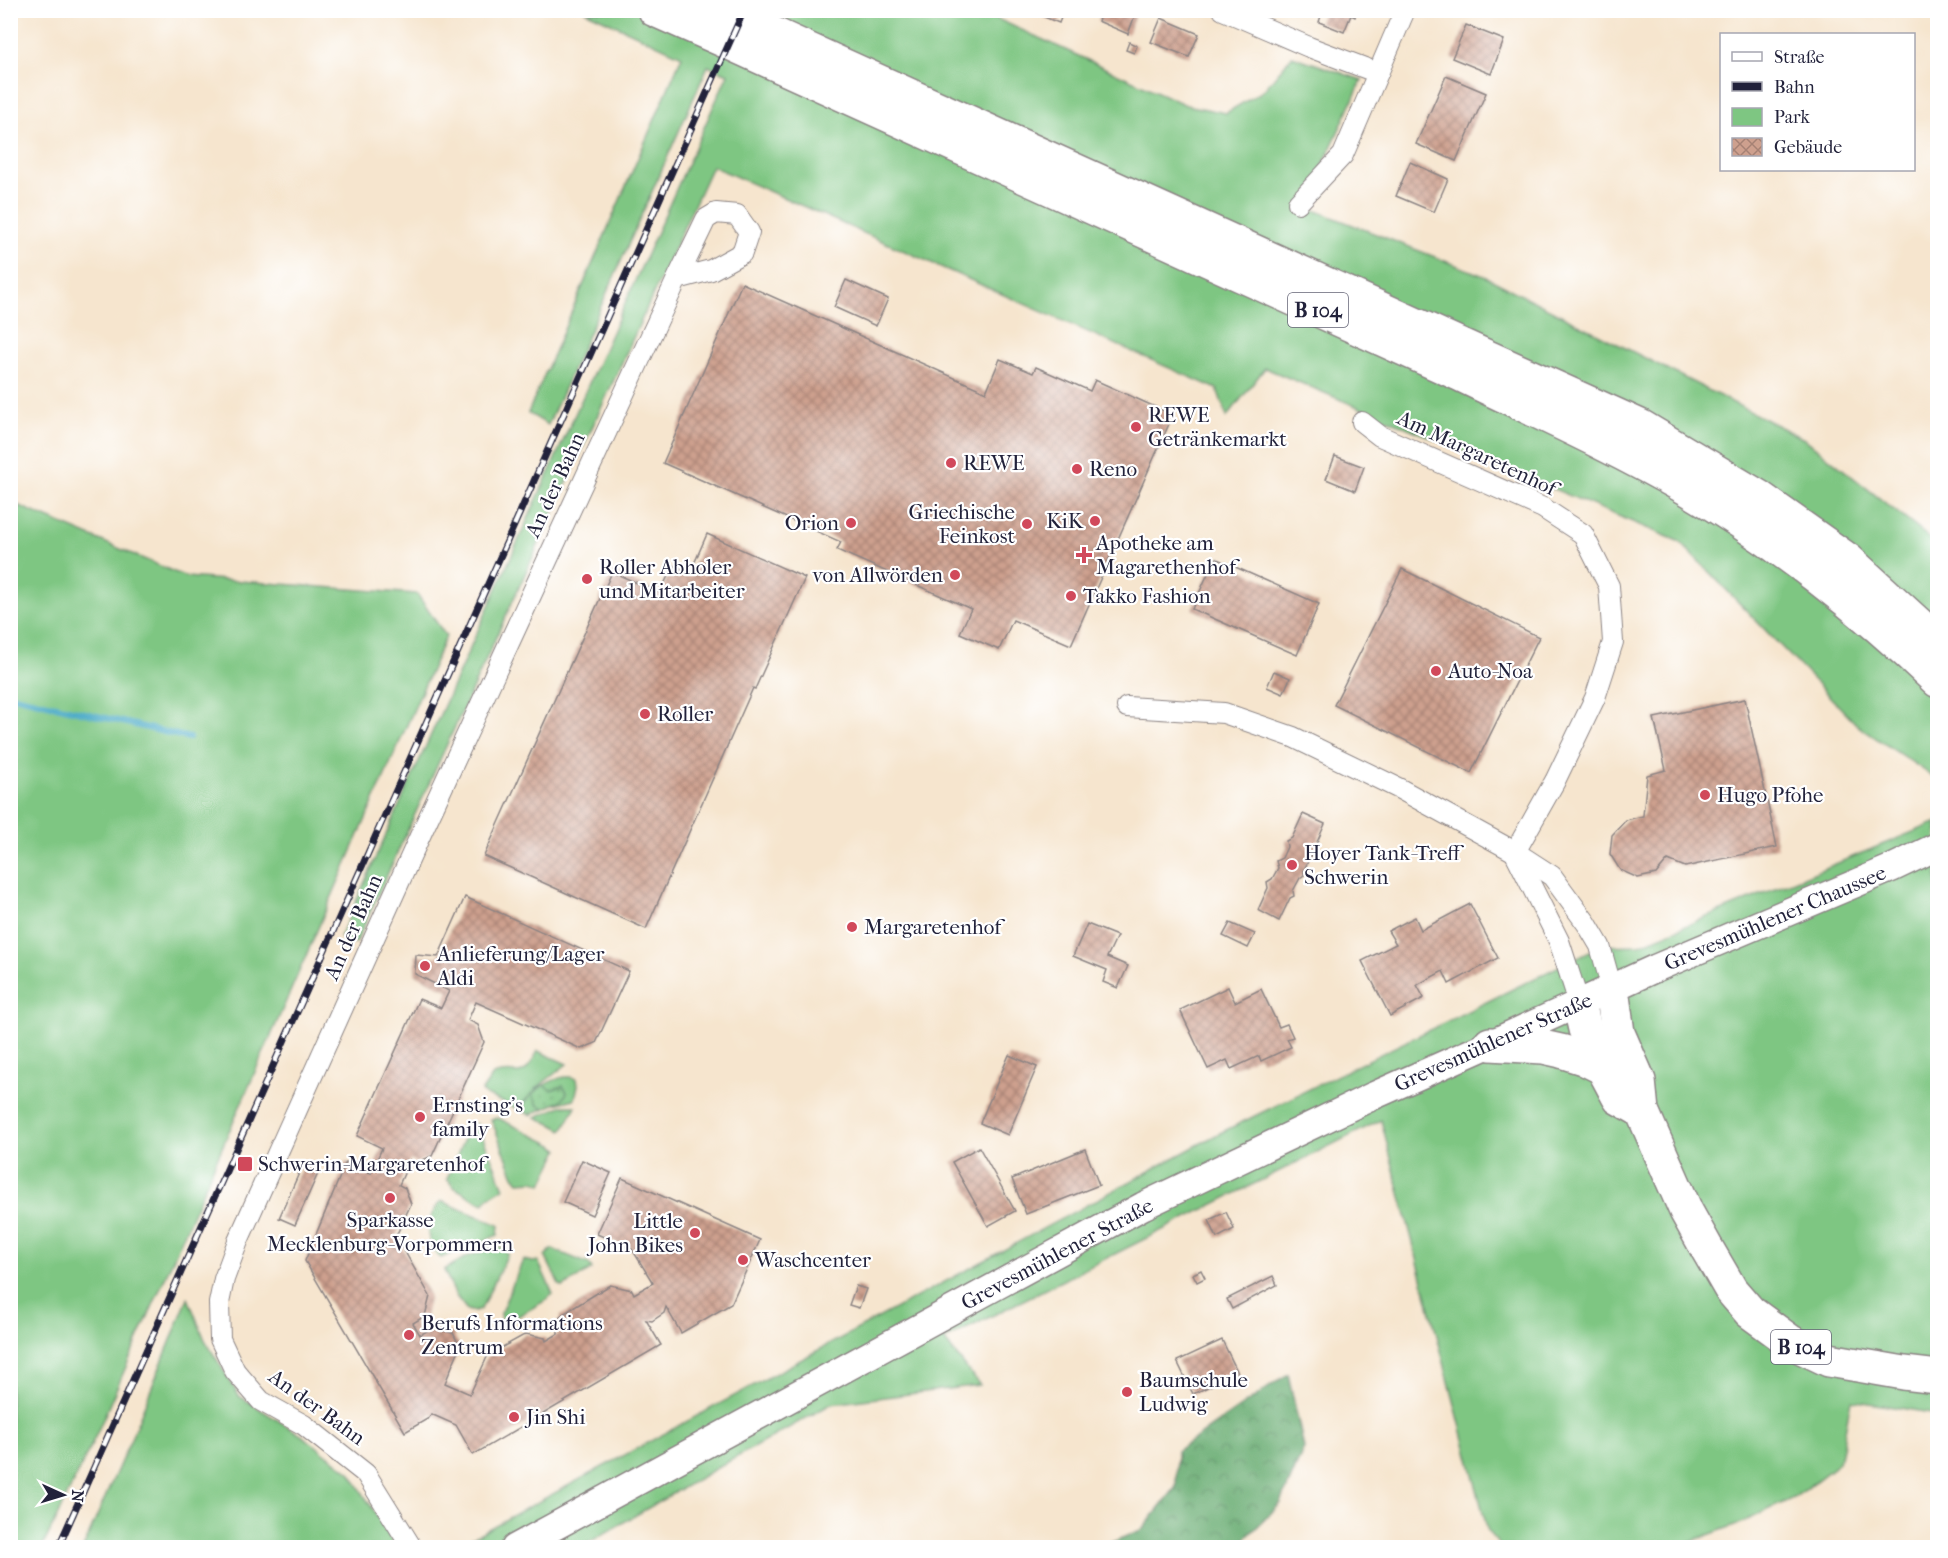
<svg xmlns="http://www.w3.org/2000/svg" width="1948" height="1558" viewBox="0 0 1948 1558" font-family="'IM FELL French Canon',serif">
<defs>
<pattern id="forest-crowns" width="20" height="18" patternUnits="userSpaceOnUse" patternTransform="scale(1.5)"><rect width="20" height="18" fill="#66ab70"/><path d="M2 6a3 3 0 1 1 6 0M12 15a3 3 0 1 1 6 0" fill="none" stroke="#548b5d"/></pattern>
<pattern id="park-dots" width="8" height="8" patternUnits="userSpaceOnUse" patternTransform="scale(1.5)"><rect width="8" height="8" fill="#7ec682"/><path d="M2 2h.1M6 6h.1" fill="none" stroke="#67a06c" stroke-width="1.8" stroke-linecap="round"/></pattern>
<pattern id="building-cross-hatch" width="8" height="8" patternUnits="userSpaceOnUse" patternTransform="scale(1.5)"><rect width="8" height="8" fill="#cea08e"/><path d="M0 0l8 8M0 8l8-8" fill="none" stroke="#a78275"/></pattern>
</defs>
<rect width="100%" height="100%" fill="#fff"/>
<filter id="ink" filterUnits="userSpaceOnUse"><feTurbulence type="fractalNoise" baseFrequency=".0167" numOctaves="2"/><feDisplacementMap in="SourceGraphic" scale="12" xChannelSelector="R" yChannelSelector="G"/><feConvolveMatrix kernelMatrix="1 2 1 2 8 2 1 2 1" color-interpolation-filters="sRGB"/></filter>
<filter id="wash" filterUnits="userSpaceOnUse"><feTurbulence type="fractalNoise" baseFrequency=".008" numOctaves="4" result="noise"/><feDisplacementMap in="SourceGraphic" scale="24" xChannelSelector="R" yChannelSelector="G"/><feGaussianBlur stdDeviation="1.35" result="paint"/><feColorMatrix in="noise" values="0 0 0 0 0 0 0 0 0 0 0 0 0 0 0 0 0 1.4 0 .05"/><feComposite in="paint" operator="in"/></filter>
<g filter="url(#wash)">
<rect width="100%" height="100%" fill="#f6e5ce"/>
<!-- green -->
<g fill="#7ec682" stroke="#50745e" stroke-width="1.5">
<polygon points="585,11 980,11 1186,105 1226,113 1263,91 1292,56 1362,80 1304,206 1484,276 1806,440 1937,544 1937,779 1858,726 1680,542 1265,368 1227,417 1217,389 712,166 356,943 340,937 728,74 708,66 548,425 528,413 682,56"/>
<polygon points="10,502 186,577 417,594 446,636 97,1433 42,1548 10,1547"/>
<polygon points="1937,822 1937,1414 1851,1400 1839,1463 1795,1497 1741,1523 1675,1547 1501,1547 1488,1532 1381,1120 944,1340 980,1385 831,1404 717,1468 581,1547 453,1548 1218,1134 1600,946 1639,945"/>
<path d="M538,1051L567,1064L534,1090C547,1084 563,1072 577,1079L578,1085L575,1099L551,1105L530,1115L520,1109L532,1093L518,1109L486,1095L482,1091L493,1075C521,1066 519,1087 538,1051Z"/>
<polygon points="561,1106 576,1106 563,1130 536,1117"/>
<polygon points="498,1118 555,1146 559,1150 542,1184 534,1181 519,1182 514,1176 491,1119"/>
<polygon points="473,1124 477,1124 504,1188 489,1197 483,1204 455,1188 447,1179 467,1132"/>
<path d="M441,1201L499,1225L498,1235L441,1258C422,1243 426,1217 441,1201Z"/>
<polygon points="494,1247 500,1247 508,1254 481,1309 475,1312 467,1310 456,1296 444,1270 466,1257"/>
<polygon points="552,1249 589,1264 592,1269 563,1287 559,1284 545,1256"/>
<polygon points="523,1260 533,1262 538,1261 553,1294 543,1302 508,1322 501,1319 501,1312"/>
<polygon points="188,1298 205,1340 239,1396 303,1436 350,1472 396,1547 83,1548 130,1441"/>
</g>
<!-- forest -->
<polygon fill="url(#forest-crowns)" stroke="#446656" stroke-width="1.5" points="1288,1374 1304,1448 1281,1503 1237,1547 1101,1547 1143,1529 1176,1487 1177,1451"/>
<!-- park -->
<path fill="url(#park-dots)" stroke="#50745e" stroke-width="1.5" d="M544,1085L551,1090L563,1086L567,1092C563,1103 554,1103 544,1109L537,1104L532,1094Z"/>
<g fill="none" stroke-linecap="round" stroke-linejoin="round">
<!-- stream -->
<polyline stroke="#46a9c6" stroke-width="6" points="10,695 189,738"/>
</g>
<g id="blocks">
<!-- building -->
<g fill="url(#building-cross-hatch)">
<polygon points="1027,10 1064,10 1059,23"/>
<polygon points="1102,10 1137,10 1128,34 1098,21"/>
<polygon points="1323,10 1357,10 1355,17 1351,15 1344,32 1319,22"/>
<polygon points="1161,18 1199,34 1189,57 1151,42"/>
<polygon points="1466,25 1504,40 1491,74 1452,58"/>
<polygon points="1129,42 1137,46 1134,53 1126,50"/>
<polygon points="1446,76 1486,93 1456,161 1416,144"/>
<polygon points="1410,162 1448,179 1434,212 1396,196"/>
<polygon points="846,280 888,299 876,326 834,307"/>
<polygon points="742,283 986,392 1000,359 1033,373 1036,367 1090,391 1095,380 1173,415 1071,645 1013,620 999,650 960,633 971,609 837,550 841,542 663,463"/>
<polygon points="1335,456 1364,467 1355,491 1326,479"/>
<polygon points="707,534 805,578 755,689 753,688 646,929 484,856 612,572 660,593 673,565 690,573"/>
<polygon points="1215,558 1319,604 1297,655 1192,609"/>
<polygon points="1402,569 1539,637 1471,773 1334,705"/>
<polygon points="1274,671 1290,678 1283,694 1267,687"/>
<polygon points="1745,699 1777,847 1685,867 1668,860 1656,874 1638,878 1620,870 1610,854 1612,835 1626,820 1643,816 1647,775 1666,770 1654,718"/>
<polygon points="1303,814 1325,824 1314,849 1314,854 1310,857 1304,870 1304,875 1300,878 1293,891 1294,896 1290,898 1279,921 1258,910 1268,888 1267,882 1272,879 1278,868 1276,861 1282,858 1287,847 1286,841 1292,838"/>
<polygon points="465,897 629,971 596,1043 581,1049 476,1002 468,1020 478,1025 484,1042 432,1156 416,1163 410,1160 399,1185 405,1188 411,1204 396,1236 430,1296 425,1316 413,1323 420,1335 432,1328 453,1333 460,1347 445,1383 470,1394 488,1355 526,1334 545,1338 546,1341 558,1334 560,1316 610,1285 632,1290 634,1294 653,1283 632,1249 597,1234 622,1178 760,1240 731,1304 681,1333 666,1307 664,1313 652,1321 646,1320 661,1345 473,1455 456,1425 431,1414 429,1418 405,1432 305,1261 346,1162 371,1173 382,1148 357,1136 419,999 441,1008 449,991 415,974 416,955 438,957"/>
<polygon points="1470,904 1498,958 1449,984 1443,971 1417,985 1424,998 1390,1016 1362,961 1396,944 1388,931 1415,917 1421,930"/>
<polygon points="1230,923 1255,934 1248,948 1223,936"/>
<polygon points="1087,924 1117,936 1107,957 1128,966 1118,988 1103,982 1107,970 1073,956"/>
<polygon points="1228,987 1235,1002 1261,989 1279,1027 1287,1024 1293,1037 1287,1039 1291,1047 1261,1061 1259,1056 1231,1069 1227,1060 1208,1069 1180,1010"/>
<polygon points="1009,1055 1037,1067 1008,1135 980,1123"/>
<polygon points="979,1147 1015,1211 988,1226 952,1162"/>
<polygon points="1085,1149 1099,1185 1026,1214 1012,1179"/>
<polygon points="582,1160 611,1173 592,1215 563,1202"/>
<polygon points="304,1162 320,1169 295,1225 279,1218"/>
<polygon points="1226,1212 1234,1229 1217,1238 1209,1220"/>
<polygon points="1201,1270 1205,1278 1197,1282 1193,1274"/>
<polygon points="1273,1276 1277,1285 1232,1309 1227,1299"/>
<polygon points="856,1286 866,1289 859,1308 849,1305"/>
<polygon points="1222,1340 1238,1373 1193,1394 1177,1361"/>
</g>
</g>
</g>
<g filter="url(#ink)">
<use href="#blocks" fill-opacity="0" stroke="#8c8484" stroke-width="1.5"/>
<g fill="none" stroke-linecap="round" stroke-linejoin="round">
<!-- street casing -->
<g stroke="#8c8484" stroke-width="22">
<g id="street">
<polyline points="1223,10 1309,47 1378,73"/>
<polyline points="1298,203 1343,155 1405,10"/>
<polyline points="1362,422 1380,436 1543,508 1583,534 1609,586 1613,642 1595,698 1555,781 1515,852"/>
<polyline points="1127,707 1224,713 1293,737 1400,789 1515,852 1552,876 1587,924 1600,946 1612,989"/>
<polyline points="1516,855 1559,941 1579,1003"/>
<polyline points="412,1548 366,1474 304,1425 261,1401 235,1371 220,1339 219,1303 224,1279 238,1241 420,836 677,279 706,219 716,213 737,215 749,232 742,253 711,270 677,279"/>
</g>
</g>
<!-- secondary casing -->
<g stroke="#8c8484" stroke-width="30">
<polyline id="secondary" points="515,1548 1143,1206 1373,1096 1490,1044 1656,968 1892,868 1938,846"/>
</g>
<!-- highway casing -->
<g stroke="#8c8484" stroke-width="36">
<g id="highway">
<path d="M655,10L725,41L1459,374C1535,411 1613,446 1686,488C1775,540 1864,610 1938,681"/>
<polyline points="721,10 1640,426 1759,497 1848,560 1938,642"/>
<polyline points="1612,989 1618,1033 1639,1081 1642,1111 1686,1211 1706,1247 1731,1290 1750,1312 1791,1342 1829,1360 1904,1373 1938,1377"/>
<polyline points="1579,1003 1585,1029 1603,1068"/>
<polyline points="1490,1044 1543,1047 1561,1051 1583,1058 1603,1068 1619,1098 1642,1111"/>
</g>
</g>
<!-- street -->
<use href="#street" stroke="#fff" stroke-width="20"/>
<!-- secondary -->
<use href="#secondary" stroke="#fff" stroke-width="27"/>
<!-- highway -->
<use href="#highway" stroke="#fff" stroke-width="33"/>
<!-- rail casing -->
<g stroke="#22223b" stroke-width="7">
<polyline id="rail" points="58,1548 744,10"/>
</g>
<!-- rail -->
<use href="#rail" stroke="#fff" stroke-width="4.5" stroke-dasharray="14" stroke-linecap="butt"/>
</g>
</g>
<!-- markers -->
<g fill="#d1495b" stroke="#fff" stroke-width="2">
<circle cx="1136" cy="427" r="6"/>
<circle cx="951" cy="463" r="6"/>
<circle cx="1077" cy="469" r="6"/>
<circle cx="1095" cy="521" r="6"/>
<circle cx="851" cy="523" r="6"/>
<circle cx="1027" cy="524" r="6"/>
<path d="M1081 546h6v6h6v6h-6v6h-6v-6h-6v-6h6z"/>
<circle cx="955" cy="575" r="6"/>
<circle cx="587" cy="579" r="6"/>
<circle cx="1071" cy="596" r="6"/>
<circle cx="1436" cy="671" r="6"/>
<circle cx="645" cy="714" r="6"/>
<circle cx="1705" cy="795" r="6"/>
<circle cx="1292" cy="865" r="6"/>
<circle cx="852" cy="927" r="6"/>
<circle cx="425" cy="966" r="6"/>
<circle cx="420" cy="1117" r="6"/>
<rect x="237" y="1156" width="16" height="16" rx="3"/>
<circle cx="390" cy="1198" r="6"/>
<circle cx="695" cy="1233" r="6"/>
<circle cx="743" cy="1260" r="6"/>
<circle cx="409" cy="1335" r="6"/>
<circle cx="1127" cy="1392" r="6"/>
<circle cx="514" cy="1417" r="6"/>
</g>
<g text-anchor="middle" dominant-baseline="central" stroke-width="4.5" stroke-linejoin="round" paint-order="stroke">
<!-- shield labels -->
<g fill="#fff" stroke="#646476" stroke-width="1.5">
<rect x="1288" y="293" width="60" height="34" rx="4.5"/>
<rect x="1771" y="1330" width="60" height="34" rx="4.5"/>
</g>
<g font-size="20" font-weight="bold" fill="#22223b">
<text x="1318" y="310">B 104</text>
<text x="1801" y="1347">B 104</text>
</g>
<!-- poi labels -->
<g font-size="21" fill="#22223b" stroke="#fff" text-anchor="start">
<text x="1148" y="415">REWE<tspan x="1148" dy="24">Getränkemarkt</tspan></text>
<text x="963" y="463">REWE</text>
<text x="1089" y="469">Reno</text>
<text x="1015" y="512" text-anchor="end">Griechische<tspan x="1015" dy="24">Feinkost</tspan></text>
<text x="1083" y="521" text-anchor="end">KiK</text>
<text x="839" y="523" text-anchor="end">Orion</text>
<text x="1096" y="543">Apotheke am<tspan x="1096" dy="24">Magarethenhof</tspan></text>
<text x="599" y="567">Roller Abholer<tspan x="599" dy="24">und Mitarbeiter</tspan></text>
<text x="943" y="575" text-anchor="end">von Allwörden</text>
<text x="1083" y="596">Takko Fashion</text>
<text x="1448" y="671">Auto-Noa</text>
<text x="657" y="714">Roller</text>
<text x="1717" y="795">Hugo Pfohe</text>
<text x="1304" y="853">Hoyer Tank-Treff<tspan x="1304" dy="24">Schwerin</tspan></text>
<text x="864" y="927">Margaretenhof</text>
<text x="437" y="954">Anlieferung/Lager<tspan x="437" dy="24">Aldi</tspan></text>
<text x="432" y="1105">Ernsting's<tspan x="432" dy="24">family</tspan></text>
<text x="258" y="1164">Schwerin-Margaretenhof</text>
<text x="390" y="1220" text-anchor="middle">Sparkasse<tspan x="390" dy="24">Mecklenburg-Vorpommern</tspan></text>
<text x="683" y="1221" text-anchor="end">Little<tspan x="683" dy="24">John Bikes</tspan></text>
<text x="755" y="1260">Waschcenter</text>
<text x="421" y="1323">Berufs Informations<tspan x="421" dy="24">Zentrum</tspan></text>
<text x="1139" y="1380">Baumschule<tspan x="1139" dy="24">Ludwig</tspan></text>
<text x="526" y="1417">Jin Shi</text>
</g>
<!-- street labels -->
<g font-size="21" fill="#22223b" stroke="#fff">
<text transform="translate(1477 453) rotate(25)">Am Margaretenhof</text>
<text transform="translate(555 485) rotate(-65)">An der Bahn</text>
<text transform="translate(1775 918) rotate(-23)">Grevesmühlener Chaussee</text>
<text transform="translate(353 927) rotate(-66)">An der Bahn</text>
<text transform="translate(1493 1042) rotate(-24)">Grevesmühlener Straße</text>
<text transform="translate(1057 1254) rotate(-28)">Grevesmühlener Straße</text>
<text transform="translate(317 1407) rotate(36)">An der Bahn</text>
</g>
</g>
<!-- margin -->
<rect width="1948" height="1558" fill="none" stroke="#fff" stroke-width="36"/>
<!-- legend -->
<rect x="1720" y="33" width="195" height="138" fill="#ffffff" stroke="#a7a7b1" stroke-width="1.5"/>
<rect x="1732" y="52" width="30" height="9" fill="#ffffff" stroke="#a7a7b1" stroke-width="1.5"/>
<text x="1774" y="63" font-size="18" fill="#22223b">Straße</text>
<rect x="1732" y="82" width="30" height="9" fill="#22223b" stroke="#a7a7b1" stroke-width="1.5"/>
<text x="1774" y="93" font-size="18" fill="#22223b">Bahn</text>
<rect x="1732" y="108" width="30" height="18" fill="#7ec682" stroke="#a7a7b1" stroke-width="1.5"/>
<text x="1774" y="123" font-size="18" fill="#22223b">Park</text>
<rect x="1732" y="138" width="30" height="18" fill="url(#building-cross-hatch)" stroke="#a7a7b1" stroke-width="1.5"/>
<text x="1774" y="153" font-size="18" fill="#22223b">Gebäude</text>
<!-- north arrow -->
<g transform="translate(63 1495) rotate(94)" stroke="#ffffff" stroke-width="4.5" paint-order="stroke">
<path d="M0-4.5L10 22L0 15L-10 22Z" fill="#22223b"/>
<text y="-9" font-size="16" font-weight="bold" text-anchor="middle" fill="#22223b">N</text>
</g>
</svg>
